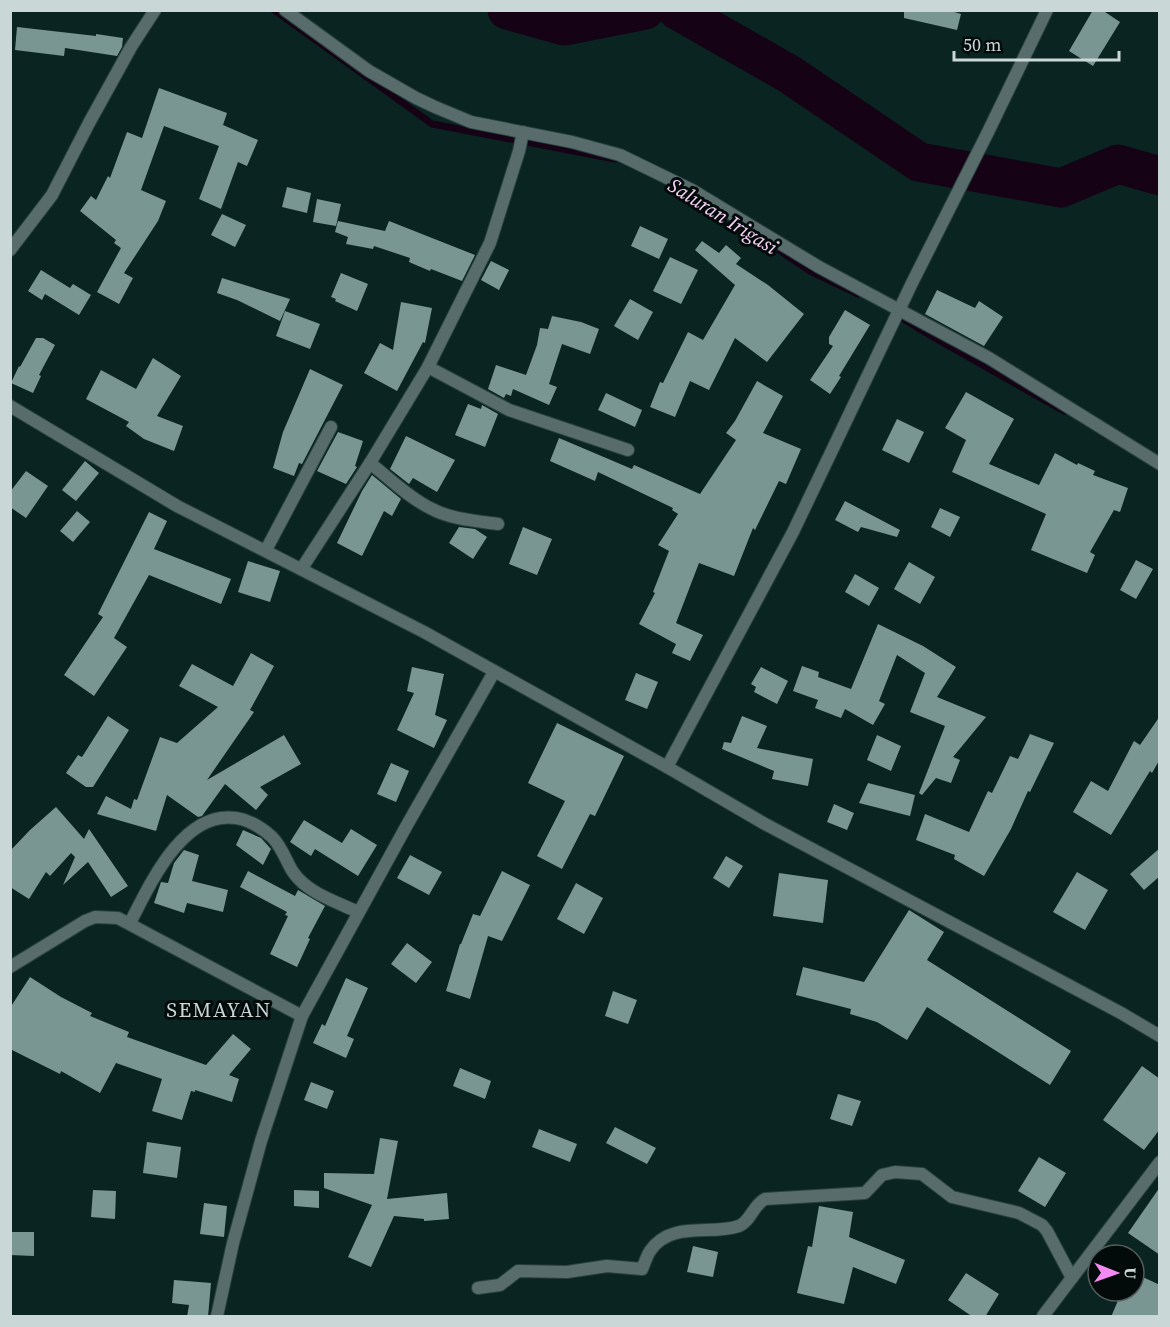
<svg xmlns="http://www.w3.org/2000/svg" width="1170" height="1327" viewBox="0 0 1170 1327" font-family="'Source Serif 4',serif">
<rect width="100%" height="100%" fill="#0a2422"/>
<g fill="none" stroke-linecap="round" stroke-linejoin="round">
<!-- stream -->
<g stroke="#150215" stroke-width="7">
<polyline points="274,10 432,124 615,159"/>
<polyline points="761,238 810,271 858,294"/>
<polyline points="902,318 933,337 1064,411"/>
</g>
<!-- river -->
<g stroke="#150215" stroke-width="39">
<polyline points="507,10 564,26 645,10"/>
<polyline points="677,10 789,74 919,162 1061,188 1118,164 1160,176"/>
</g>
</g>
<!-- building -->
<g fill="#7a9693">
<polygon points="904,10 948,10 961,14 957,30 904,18"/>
<polygon points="1093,10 1102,10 1120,22 1093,66 1069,51"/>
<polygon points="17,27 96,36 96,34 123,38 122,47 117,56 65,48 64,56 15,50"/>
<polygon points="159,88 227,113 223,125 258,140 247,166 238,162 221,209 199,199 219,146 164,126 141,190 166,201 158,221 124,273 133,278 119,304 97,292 121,248 114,243 116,240 80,211 91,196 96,200 108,176 110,178 127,132 142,138"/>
<polygon points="287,187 311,193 307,213 282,207"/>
<polygon points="317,199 341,204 336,226 313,222"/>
<polygon points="222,214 246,225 235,247 211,235"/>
<polygon points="338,221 385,231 389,221 475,255 462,281 431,269 430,271 409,262 410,258 374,246 373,249 346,244 348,237 335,232"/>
<polygon points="640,226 668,239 659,259 631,246"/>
<polygon points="702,241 719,253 726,245 741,258 736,264 768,285 804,314 767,362 735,338 709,390 690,381 675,417 650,407 660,382 663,383 688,332 703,340 735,285 695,250"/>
<polygon points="670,257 698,270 681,304 653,291"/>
<polygon points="491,261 509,270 499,290 481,280"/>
<polygon points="41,270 70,288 73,284 91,295 79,315 45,294 42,300 28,291"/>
<polygon points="341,273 368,284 357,311 335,301 336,299 331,297"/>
<polygon points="222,278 290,299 280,321 237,300 217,293"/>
<polygon points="937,290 975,308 979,301 1003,317 984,346 925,314"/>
<polygon points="630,299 653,312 638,340 614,326"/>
<polygon points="401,302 432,308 425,343 423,342 397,391 364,373 380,343 393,350"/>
<polygon points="845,310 870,325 839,376 841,377 830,394 810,380 833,346 829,344 829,337"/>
<polygon points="285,311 320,324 310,349 276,336"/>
<polygon points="552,316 581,322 599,329 590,354 562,344 549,384 557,387 549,405 513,389 511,396 506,394 504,398 488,389 496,365 526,375 537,345 540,328 548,329"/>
<polygon points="36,338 43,338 55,345 39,375 41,376 33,393 11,383 19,366 20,367"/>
<polygon points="153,358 181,376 157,416 183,426 174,451 144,439 126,426 129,422 86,399 101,370 136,389"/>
<polygon points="310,369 343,385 302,464 299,463 294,476 273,468 283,432"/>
<polygon points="757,381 783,396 763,433 801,449 786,484 779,481 755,530 753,528 734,576 699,563 676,623 703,635 690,661 672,653 676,644 639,624 655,593 653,592 669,551 658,545 678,514 672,510 673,508 598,472 595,481 550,461 559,438 632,469 634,465 700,494 736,440 726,433 735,421"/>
<polygon points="966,392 1014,419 989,464 1039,485 1055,453 1077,465 1078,463 1095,471 1093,475 1128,488 1120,512 1114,510 1090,552 1095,555 1087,573 1031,550 1046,514 952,472 966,440 945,428"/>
<polygon points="606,393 642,410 635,427 598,410"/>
<polygon points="468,404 481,409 482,405 498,414 485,447 455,435"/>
<polygon points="897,419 924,432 909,463 882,450"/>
<polygon points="338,432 363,441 355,466 357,467 346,484 317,471"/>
<polygon points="406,436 455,460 437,492 413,478 409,484 390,469"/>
<polygon points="85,461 99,473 76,501 62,490"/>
<polygon points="26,471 48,486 26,518 10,507 10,492"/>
<polygon points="372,475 401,499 392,516 384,511 362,556 337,543 362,491"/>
<polygon points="845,501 900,530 897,537 861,527 858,532 835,520"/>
<polygon points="940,508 960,517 950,537 931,527"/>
<polygon points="77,511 90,522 73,542 60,531"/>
<polygon points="149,512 167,521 154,549 231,579 221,604 149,575 114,638 127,647 94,696 64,675 103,617 98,614"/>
<polygon points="459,527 475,529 487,537 473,559 449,543"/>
<polygon points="523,527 552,539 537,575 509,564"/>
<polygon points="1136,560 1153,569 1136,599 1120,590"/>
<polygon points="248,561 280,571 270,602 238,592"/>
<polygon points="909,562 935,577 920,604 894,589"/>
<polygon points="855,574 879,588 869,606 845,592"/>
<polygon points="878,624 923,646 956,667 937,697 986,717 953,757 960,760 951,783 936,778 922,795 919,793 945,726 910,712 925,673 897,655 879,701 885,704 873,725 845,709 841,718 815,708 818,700 793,691 802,666 819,672 818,677 851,689"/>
<polygon points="251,653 274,666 250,710 254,712 207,780 284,735 301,764 260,787 268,795 256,810 225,784 202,816 198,817 167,795 156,831 97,814 106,796 131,809 134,799 137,800 160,737 177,743 218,707 179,686 192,664 233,686"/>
<polygon points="412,667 444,674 435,715 447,720 434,748 397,730 414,693 407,691"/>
<polygon points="761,667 788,681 777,704 754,692 756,687 751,684"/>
<polygon points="636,673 658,682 647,709 625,700"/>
<polygon points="108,716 129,730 93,787 86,787 66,773 78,755 82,757"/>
<polygon points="742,716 767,726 757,748 813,759 808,786 772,779 774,771 722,749 724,742 731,743"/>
<polygon points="1160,716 1160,759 1152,773 1150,771 1111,835 1073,812 1091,781 1108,791 1134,741 1140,745"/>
<polygon points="557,723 624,756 595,816 590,814 562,869 537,856 565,801 528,783"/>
<polygon points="1030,734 1054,743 1030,792 1028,791 1011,829 984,876 954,859 955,855 916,840 925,814 969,832 988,791 992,793 1010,756 1018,759"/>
<polygon points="877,735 901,746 891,771 867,760"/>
<polygon points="391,763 409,771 396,802 377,794"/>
<polygon points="868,783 915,795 910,816 859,803"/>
<polygon points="834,804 854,813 847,830 827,822"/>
<polygon points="56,807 84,839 89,829 128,886 111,897 88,862 63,885 75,857 71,853 50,876 46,872 29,899 10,887 10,851 30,830"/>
<polygon points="304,820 342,843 351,829 377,845 358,876 315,849 311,856 290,842"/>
<polygon points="243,830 261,838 271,849 263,865 236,845"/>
<polygon points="1160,848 1160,876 1144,890 1130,874"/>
<polygon points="184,850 199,855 192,881 228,890 223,912 187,903 184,913 154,903 161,882 168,883 174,863"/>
<polygon points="410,855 442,872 429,895 397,878"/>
<polygon points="726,856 743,866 729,888 713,878"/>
<polygon points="248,871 295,896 298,890 325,906 308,938 310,939 297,967 270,954 288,916 285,915 287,912 240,887"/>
<polygon points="502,871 530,885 502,941 488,936 470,999 446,991 460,944 461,944 473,914 480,916"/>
<polygon points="1077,872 1108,890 1085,930 1053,912"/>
<polygon points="779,873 828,880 823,923 773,916"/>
<polygon points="576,883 603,898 584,934 557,919"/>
<polygon points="909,910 944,932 927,960 1071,1051 1050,1085 927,1007 907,1040 877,1022 850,1014 851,1009 796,995 803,967 864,982"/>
<polygon points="407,943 432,962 416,983 391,964"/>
<polygon points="30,977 61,997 92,1013 90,1016 129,1032 127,1037 206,1065 233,1034 251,1049 229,1075 239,1079 232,1102 195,1090 195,1092 191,1091 182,1120 152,1111 162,1079 116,1063 100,1093 61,1071 60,1074 10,1049 10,1008"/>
<polygon points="346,978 368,988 347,1036 354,1039 346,1058 313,1043 322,1024 325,1026"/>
<polygon points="613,991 637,1000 628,1024 605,1016"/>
<polygon points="1142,1066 1160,1079 1160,1129 1144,1150 1103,1120"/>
<polygon points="460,1068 491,1081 485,1099 453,1086"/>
<polygon points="311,1082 334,1091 327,1109 304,1100"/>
<polygon points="838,1094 861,1101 852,1126 830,1119"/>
<polygon points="615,1127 656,1148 647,1164 606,1143"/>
<polygon points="539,1129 577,1144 570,1162 532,1147"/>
<polygon points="380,1138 398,1141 387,1199 447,1193 449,1219 424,1221 424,1219 394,1216 371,1267 348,1257 372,1205 324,1188 324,1173 374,1174"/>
<polygon points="147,1142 181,1147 177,1178 143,1173"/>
<polygon points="1039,1157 1066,1173 1045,1207 1018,1191"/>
<polygon points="1160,1187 1160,1255 1128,1233"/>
<polygon points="93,1190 116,1191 115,1219 91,1217"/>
<polygon points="294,1190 319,1191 319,1208 294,1206"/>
<polygon points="204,1203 227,1206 224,1237 200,1234"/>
<polygon points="819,1206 853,1212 849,1237 905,1260 896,1284 853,1267 844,1304 797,1293 808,1246 812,1247"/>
<polygon points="10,1232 34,1232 34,1256 10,1255"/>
<polygon points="693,1246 718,1252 713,1277 687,1272"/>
<polygon points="966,1273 999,1294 985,1317 973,1317 948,1300"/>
<polygon points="1134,1273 1160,1285 1160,1317 1111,1317 1122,1291 1134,1291"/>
<polygon points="174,1280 211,1283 208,1317 187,1317 189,1305 172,1303"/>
</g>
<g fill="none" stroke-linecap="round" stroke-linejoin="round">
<!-- minor casing -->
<g stroke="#29413f" stroke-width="14">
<g id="minor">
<polyline points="285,10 369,71 416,98 435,107 471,122 572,142 620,155 692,190 819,267 989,358 1160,464"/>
<polyline points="10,250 52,195 89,123 131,47 155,10"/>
<polyline points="428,367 509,410 628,450"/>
<path d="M370,463C389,478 408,497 430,508C450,519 475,521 498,524"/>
<polyline points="266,550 331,427"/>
<polyline points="302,568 370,463 428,367 490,243 519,151 523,132"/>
<polyline points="667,767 793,532 912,283 988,132 1047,10"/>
<path d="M130,923C150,884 183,810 236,818C250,820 262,828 272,837C282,847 286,861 293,872C307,893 337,902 358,912"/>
<polyline points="10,967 85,921 95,917 118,918 302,1016"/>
<path d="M478,1288L500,1285L518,1271L567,1272L607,1266L642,1269C645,1263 646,1257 650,1251C671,1220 711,1236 739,1226C751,1221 753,1205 765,1199L865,1193L882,1175L895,1172L922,1174L952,1197L1019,1213L1042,1225L1047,1231L1072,1278"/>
<polyline points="217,1316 233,1243 261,1141 302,1016 407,825 494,672"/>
<polyline points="1043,1316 1160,1162"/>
</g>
</g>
<!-- tertiary casing -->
<g stroke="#29413f" stroke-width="14">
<polyline id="tertiary" points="10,406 177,506 424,632 667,767 765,824 1121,1013 1160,1036"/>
</g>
<!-- minor -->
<use href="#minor" stroke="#586d6b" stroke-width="12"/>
<!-- tertiary -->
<use href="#tertiary" stroke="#586d6b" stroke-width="12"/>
</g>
<g text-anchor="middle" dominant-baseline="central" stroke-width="6" stroke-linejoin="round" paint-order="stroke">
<!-- water labels -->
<g font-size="20" font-style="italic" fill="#fad1f7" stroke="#030b0a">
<text transform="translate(723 216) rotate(32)">Saluran Irigasi</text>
</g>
<!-- quarter labels -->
<g font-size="21" letter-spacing="1.5" fill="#c9d7d6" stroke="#030b0a">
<text x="219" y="1009">SEMAYAN</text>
</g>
</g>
<!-- border -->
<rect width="1170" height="1327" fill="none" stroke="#c9d7d6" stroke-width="24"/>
<!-- north arrow -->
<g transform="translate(1116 1273) rotate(91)"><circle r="28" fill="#030b0a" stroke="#525d5c" stroke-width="1.5"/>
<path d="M0-4.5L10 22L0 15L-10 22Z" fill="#f489f1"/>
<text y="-9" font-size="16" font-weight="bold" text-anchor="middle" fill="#c9d7d6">U</text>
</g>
<!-- scale -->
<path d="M954 51v9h165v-9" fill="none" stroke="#c9d7d6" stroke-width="3"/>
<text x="963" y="51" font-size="18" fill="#c9d7d6" stroke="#030b0a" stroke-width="4.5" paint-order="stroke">50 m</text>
</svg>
